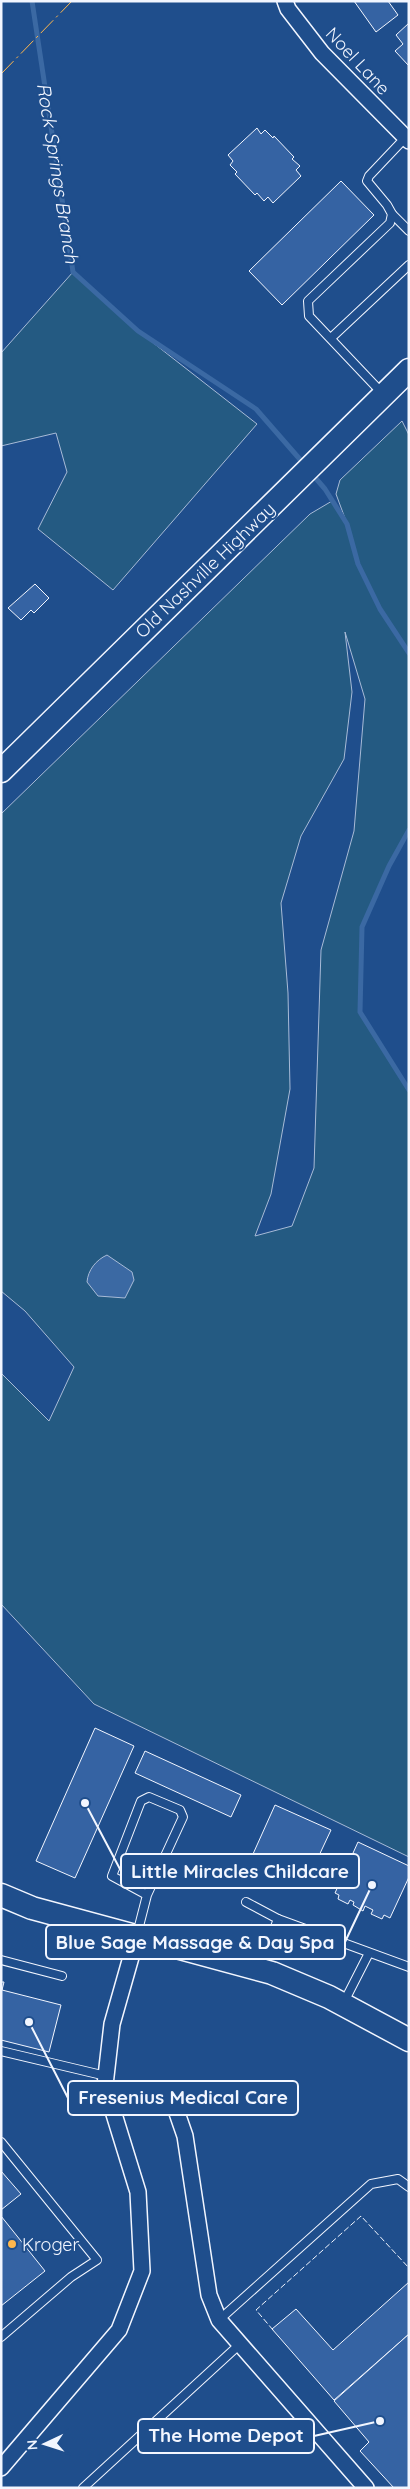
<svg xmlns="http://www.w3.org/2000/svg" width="410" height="2489" viewBox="0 0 410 2489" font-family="Quicksand,sans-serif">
<rect width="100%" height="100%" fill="#1f4e8c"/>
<!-- green -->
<g fill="#245a82" stroke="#a8bbd7" fill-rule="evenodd">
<polygon points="73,272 138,331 257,424 113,590 38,529 67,472 56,433 1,446 1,353"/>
<path d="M402,421L409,435V830L389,866L362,927L360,1012L409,1090V1857L94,1704L1,1604V1373L49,1421L74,1367L25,1311L1,1291V814L310,514L332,501L346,521L336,494L340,480ZM345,632L365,699L354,831L321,950L314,1168L292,1226L255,1236L271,1194L290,1089L288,993L281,903L301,836L344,759L352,692Z"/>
</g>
<!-- water -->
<path fill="#3b69a3" stroke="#a8bbd7" d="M107,1255L132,1272L134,1280L125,1298L98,1296L87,1282C88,1270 96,1260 107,1255Z"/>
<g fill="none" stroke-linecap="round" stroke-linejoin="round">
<!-- stream -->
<g stroke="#3b69a3" stroke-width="5">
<polyline points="32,1 73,272 138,331 256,409 304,464"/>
<polyline points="312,474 325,489 347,524 358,564 380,609 409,653"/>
<polyline points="409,830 389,866 362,927 360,1012 409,1090"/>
</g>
</g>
<!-- building -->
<g fill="#3563a3" stroke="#f2f6ff">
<polygon points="354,1 388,1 398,15 376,32"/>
<polygon points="409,23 409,66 395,51 403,44 396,35"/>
<polygon points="257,128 261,134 265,130 273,138 274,136 294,157 292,159 300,166 296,170 301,176 273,203 268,197 264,201 257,193 255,195 235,174 237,172 230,165 233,161 228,155"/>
<polygon points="341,181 374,215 282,305 249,271"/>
<polygon points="35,584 49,598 34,613 31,610 21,620 8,608"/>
<polygon points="95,1728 134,1746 75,1878 36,1861"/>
<polygon points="145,1751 241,1795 231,1817 135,1773"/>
<polygon points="275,1805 331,1830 308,1879 302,1876 300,1880 291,1874 292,1871 284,1868 282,1871 272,1866 273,1863 268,1860 266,1864 256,1859 257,1856 253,1854"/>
<polygon points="358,1842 409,1866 409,1877 390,1918 384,1915 382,1919 371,1914 373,1910 365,1906 363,1911 353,1905 354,1902 350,1900 348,1904 338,1899 339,1895 335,1893"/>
<polygon points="1,1982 4,1982 2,1990 61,2005 49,2052 1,2040"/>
<polygon points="1,2171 21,2194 1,2210"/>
<polygon points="1,2216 45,2271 1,2306"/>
<polygon points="409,2282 409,2334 334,2400 272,2329 296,2309 333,2350"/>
<polygon points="409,2334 409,2488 394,2488 360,2451 369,2442 334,2401"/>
</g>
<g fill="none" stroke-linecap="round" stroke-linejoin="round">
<!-- lane casing -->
<g stroke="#f2f6ff" stroke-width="10">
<g id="lane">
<polyline points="392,214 409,231"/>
<polyline points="331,338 409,265"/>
<polyline points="382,393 309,316 308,301 390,223 392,214 387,205 367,181 369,176 405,138"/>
<polyline points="246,1902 278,1919 259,1968"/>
<polyline points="278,1919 409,1967"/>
<polyline points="137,1934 147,1895 183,1817 180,1810 149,1797 141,1801 112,1876 147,1895"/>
<polyline points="1,1960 62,1976"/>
<polyline points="344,2002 369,1953"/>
<polyline points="1,2051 106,2076"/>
<polyline points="1,2142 97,2260 71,2277 1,2337"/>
<polyline points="219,2320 371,2184 398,2179 409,2187"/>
<polyline points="83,2488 240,2344"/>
</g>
</g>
<!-- street casing -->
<g stroke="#f2f6ff" stroke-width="18">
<g id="street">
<polyline points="285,1 288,9 322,53 409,141"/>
<polyline points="108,2094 143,2092 163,2097 176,2110 185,2136 209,2295 219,2320 366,2488"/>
<polyline points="1,2468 119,2330 142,2271 138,2192 105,2085 112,2024 137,1936"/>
</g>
</g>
<!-- secondary casing -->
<g stroke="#f2f6ff" stroke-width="25">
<g id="secondary">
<polyline points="1,771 409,370"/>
<polyline points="1,1895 32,1908 272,1973 329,1997 409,2040"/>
</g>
</g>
<!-- lane -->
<use href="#lane" stroke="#1f4e8c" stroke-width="8"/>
<!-- street -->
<use href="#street" stroke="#1f4e8c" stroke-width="15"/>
<!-- secondary -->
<use href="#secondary" stroke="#1f4e8c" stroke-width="22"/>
<!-- fence -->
<polyline stroke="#f2f6ff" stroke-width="1" stroke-dasharray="6 2.5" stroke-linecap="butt" points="273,2330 256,2310 361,2216 409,2268"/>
<!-- power -->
<polyline stroke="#ffb74d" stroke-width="1" stroke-dasharray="18 4 2.5 4" stroke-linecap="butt" points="1,74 72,1"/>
</g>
<!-- markers -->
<circle fill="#ffb74d" stroke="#1f4e8c" stroke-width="2" cx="12" cy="2244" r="5"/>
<g text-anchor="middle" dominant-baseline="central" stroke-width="4" stroke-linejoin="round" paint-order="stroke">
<!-- street labels -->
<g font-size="18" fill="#f2f6ff" stroke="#1f4e8c">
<text transform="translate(358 61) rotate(47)">Noel Lane</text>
<text transform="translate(205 570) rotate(-44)">Old Nashville Highway</text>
</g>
<!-- poi labels -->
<g font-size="18" fill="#f2f6ff" stroke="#1f4e8c" text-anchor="start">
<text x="22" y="2244">Kroger</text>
</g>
<!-- water labels -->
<g font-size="19" font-style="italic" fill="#f2f6ff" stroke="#1f4e8c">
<text transform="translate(58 173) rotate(81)">Rock Springs Branch</text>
</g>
</g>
<!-- callouts -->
<path fill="none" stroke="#f2f6ff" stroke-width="2" d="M85 1803L121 1871M372 1885L345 1942M29 2022L68 2098M380 2421L314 2436"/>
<g fill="#f2f6ff" stroke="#1f4e8c" stroke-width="2">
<circle cx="85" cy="1803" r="5"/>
<circle cx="372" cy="1885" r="5"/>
<circle cx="29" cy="2022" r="5"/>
<circle cx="380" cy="2421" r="5"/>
</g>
<g fill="#1f4e8c" stroke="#f2f6ff" stroke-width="2">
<rect x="121" y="1854" width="238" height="34" rx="5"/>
<rect x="46" y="1925" width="299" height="34" rx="5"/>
<rect x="68" y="2081" width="230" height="34" rx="5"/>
<rect x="138" y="2419" width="176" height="34" rx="5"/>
</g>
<g font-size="19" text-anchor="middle" font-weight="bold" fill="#f2f6ff">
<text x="240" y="1878">Little Miracles Childcare</text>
<text x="195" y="1949">Blue Sage Massage &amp; Day Spa</text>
<text x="183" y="2104">Fresenius Medical Care</text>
<text x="226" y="2442">The Home Depot</text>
</g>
<!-- border -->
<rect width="410" height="2489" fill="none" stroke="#f2f6ff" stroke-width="5"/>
<!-- north arrow -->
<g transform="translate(45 2444) rotate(266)" stroke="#1f4e8c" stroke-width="4" paint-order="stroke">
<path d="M0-4L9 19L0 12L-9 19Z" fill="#f2f6ff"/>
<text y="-8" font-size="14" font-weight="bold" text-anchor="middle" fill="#f2f6ff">N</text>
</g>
</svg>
